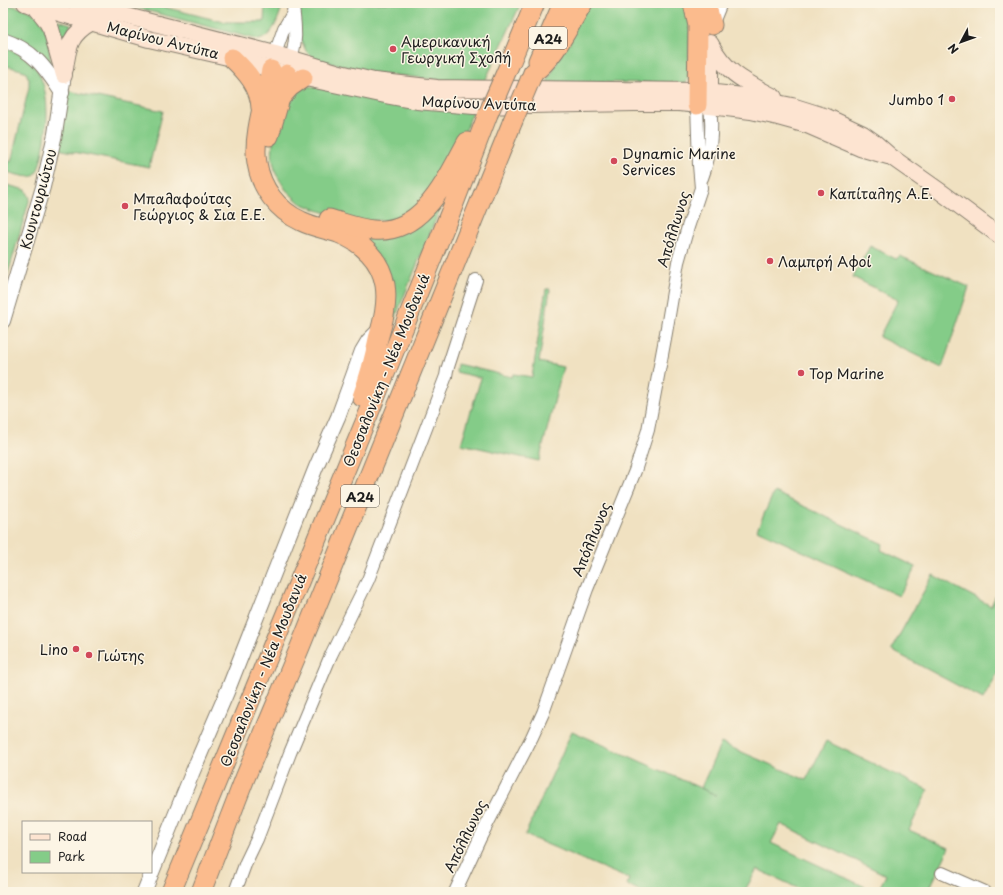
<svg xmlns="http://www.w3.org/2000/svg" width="1003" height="895" viewBox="0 0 1003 895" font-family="'Playpen Sans',sans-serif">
<rect width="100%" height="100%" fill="#fcf5e5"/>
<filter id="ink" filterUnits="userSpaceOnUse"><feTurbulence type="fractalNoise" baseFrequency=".025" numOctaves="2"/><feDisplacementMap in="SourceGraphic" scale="8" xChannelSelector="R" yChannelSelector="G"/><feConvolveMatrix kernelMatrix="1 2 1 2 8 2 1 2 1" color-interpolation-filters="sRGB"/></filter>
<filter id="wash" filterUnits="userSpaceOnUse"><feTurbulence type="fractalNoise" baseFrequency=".012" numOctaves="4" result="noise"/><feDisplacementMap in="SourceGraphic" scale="16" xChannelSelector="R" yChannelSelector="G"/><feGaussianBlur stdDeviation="0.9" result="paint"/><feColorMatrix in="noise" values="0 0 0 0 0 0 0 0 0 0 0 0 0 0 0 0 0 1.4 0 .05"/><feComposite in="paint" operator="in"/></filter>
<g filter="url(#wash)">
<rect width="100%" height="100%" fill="#f0e1c1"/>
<!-- green -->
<g fill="#84cc88" stroke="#507452">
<path d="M118,3H138L164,7L224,22H264L265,3H283C279,16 274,36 259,40Z"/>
<polygon points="298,3 521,3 485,81 441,80 403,76 368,72 313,59 306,51 299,35"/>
<polygon points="587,3 686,3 690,17 688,79 686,83 547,82"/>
<path d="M3,4C12,6 22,7 30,11C47,18 51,50 50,66L3,37Z"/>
<polygon points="51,18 71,24 61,50"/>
<path d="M3,46C17,51 34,61 40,76C51,99 47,136 41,160C39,166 38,173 33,176C27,179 9,172 3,171V160L11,162L29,87V79L25,71L3,65Z"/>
<polygon points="306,86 473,111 463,138 427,200 398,220 353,221 320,211 300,203 286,190 276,174 272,157 273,141 287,101"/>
<polygon points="69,91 163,111 149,167 58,149"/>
<polygon points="452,180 381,352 389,312 354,230 385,233"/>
<polygon points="3,184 26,190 30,198 3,291"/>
<polygon points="870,246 896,259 900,256 969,287 942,368 879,337 898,300 853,277"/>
<polygon points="546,289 550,289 539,362 563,367 539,461 461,444 481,378 456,372 457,364 512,377 513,374 532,377"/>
<polygon points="774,492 883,544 881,550 916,567 899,596 757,530"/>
<polygon points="933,575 991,606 1000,586 1000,669 983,699 891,650"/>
<polygon points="572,731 716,795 701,788 721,743 806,780 826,741 928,790 909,830 949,848 928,892 877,892 886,875 781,824 771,843 876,892 806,892 757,869 744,892 643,892 627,885 629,879 525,835"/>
</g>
</g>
<g filter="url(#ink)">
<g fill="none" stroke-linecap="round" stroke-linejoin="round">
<!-- minor casing -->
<g stroke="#867e6e" stroke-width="14">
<g id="minor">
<polyline points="712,25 721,3"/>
<polyline points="275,54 284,28 293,13"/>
<path d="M291,59C294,49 296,40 295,29C295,20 293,12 293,3"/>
<path d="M702,178C711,154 713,131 710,106"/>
<polyline points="942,873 985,892"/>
<polyline points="235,892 246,862 257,839 290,753 331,655 368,580 446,376 447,370 476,280"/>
<polyline points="455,892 480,838 532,737 543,713 587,589 635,471 648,430 666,333 678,262 688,227 701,188 699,165 697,105"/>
</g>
</g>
<!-- tertiary casing -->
<g stroke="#867e6e" stroke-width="16">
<g id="tertiary">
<path d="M3,40C33,50 45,67 62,93"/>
<polyline points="3,321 43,187 55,134 64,75"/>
<polyline points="144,892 193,771 227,692 316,467 338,417 362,351 368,341 381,328"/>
</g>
</g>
<!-- secondary casing -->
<g stroke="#867e6e" stroke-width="18">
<g id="secondary">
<polyline points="25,3 149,39 232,58 287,74 390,96 417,101 474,106 634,103 679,103 710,106 751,111 778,117 807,125 860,148 888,156"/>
<polyline points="76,3 275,54 336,72 374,81 437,88 697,91 743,96 792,106 827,117 863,134 873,141 890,156 941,192 1000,236"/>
<polyline points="34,5 46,20 51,29 64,75"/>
<path d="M710,43C726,74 746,82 774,97"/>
<polyline points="710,44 710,103"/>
<path d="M65,69C68,46 70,34 92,22"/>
</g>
</g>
<!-- trunk casing -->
<g stroke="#867e6e" stroke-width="21">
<g id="trunk">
<polyline points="693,3 698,26 697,105"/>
<polyline points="706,3 712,25"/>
<path d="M232,58C247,72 260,87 261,108"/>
<polyline points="511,61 535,3"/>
<polyline points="538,61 563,3"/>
<path d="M271,70C266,96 252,137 257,163C261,188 277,210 301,221C313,227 326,229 338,233C362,242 381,260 385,285C388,303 383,322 378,339C374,359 369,378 362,397"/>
<path d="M533,73C557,55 567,28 583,3"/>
<polyline points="281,97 290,87 303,78"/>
<polyline points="269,136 287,74"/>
<path d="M329,219C344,223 359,229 373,230C423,235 447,178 467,142"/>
<polyline points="171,892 382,381 453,206 488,114"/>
<polyline points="201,892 245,778 300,647 512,123"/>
</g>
</g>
<!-- minor -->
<use href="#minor" stroke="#fff" stroke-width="12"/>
<!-- tertiary -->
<use href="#tertiary" stroke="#fff" stroke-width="14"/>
<!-- secondary -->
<use href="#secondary" stroke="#fde4d1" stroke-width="16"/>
<!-- trunk -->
<use href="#trunk" stroke="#fbbb8d" stroke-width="19"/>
<!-- trunk-bridge casing -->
<g stroke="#867e6e" stroke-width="21" stroke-linecap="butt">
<g id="trunk-bridge">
<polyline points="488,114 511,61"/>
<polyline points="512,123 533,73"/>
</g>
</g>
<!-- trunk-bridge -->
<use href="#trunk-bridge" stroke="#fbbb8d" stroke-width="19"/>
</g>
</g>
<!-- markers -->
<g fill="#d1495b" stroke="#fcf5e5" stroke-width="1.5">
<circle cx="393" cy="49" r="4"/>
<circle cx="952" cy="99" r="4"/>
<circle cx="614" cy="161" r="4"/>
<circle cx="821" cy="193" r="4"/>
<circle cx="125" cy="206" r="4"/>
<circle cx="770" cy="261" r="4"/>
<circle cx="801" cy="373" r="4"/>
<circle cx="76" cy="649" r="4"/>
<circle cx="89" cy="655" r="4"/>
</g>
<g text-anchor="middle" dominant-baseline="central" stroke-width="3" stroke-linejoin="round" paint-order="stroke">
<!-- shield labels -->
<g fill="#fcf5e5" stroke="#5f5d58" stroke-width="1">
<rect x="529" y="27" width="38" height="22" rx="3"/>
<rect x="341" y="485" width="38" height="22" rx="3"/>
</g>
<g font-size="13" font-weight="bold" fill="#1c1c1c">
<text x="548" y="38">Α24</text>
<text x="360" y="496">Α24</text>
</g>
<!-- street labels -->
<g font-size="14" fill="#1c1c1c" stroke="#fcf5e5">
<text transform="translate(163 40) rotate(14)">Μαρίνου Αντύπα</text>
<text transform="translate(479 103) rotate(2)">Μαρίνου Αντύπα</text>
<text transform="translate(38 199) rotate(-75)">Κουντουριώτου</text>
<text transform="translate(673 229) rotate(-73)">Απόλλωνος</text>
<text transform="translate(386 370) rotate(-68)">Θεσσαλονίκη - Νέα Μουδανιά</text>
<text transform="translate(591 539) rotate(-68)">Απόλλωνος</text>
<text transform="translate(263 670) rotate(-68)">Θεσσαλονίκη - Νέα Μουδανιά</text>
<text transform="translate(465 836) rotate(-64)">Απόλλωνος</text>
</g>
<!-- poi labels -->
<g font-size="14" fill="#1c1c1c" stroke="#fcf5e5" text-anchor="start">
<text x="401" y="41">Αμερικανική<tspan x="401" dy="16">Γεωργική Σχολή</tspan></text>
<text x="944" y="99" text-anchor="end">Jumbo 1</text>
<text x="622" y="153">Dynamic Marine<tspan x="622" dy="16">Services</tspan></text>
<text x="829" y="193">Καπίταλης Α.Ε.</text>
<text x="133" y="198">Μπαλαφούτας<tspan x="133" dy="16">Γεώργιος &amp; Σια Ε.Ε.</tspan></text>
<text x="778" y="261">Λαμπρή Αφοί</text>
<text x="809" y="373">Top Marine</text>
<text x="68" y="649" text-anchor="end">Lino</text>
<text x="97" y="655">Γιώτης</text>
</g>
</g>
<!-- margin -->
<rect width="1003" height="895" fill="none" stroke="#fcf5e5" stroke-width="16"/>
<!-- legend -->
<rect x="22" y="821" width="130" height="52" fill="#fcf5e5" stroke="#a29e95"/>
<rect x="30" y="834" width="20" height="6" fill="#fde4d1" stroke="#a29e95"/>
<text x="58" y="841" font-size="12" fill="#1c1c1c">Road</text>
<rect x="30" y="851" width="20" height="12" fill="#84cc88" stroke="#a29e95"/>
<text x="58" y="861" font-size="12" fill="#1c1c1c">Park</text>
<!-- north arrow -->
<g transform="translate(961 42) rotate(229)" stroke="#fcf5e5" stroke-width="3" paint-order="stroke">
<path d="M0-3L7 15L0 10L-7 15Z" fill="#1c1c1c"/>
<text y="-6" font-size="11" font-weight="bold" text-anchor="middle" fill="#1c1c1c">N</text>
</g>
</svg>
